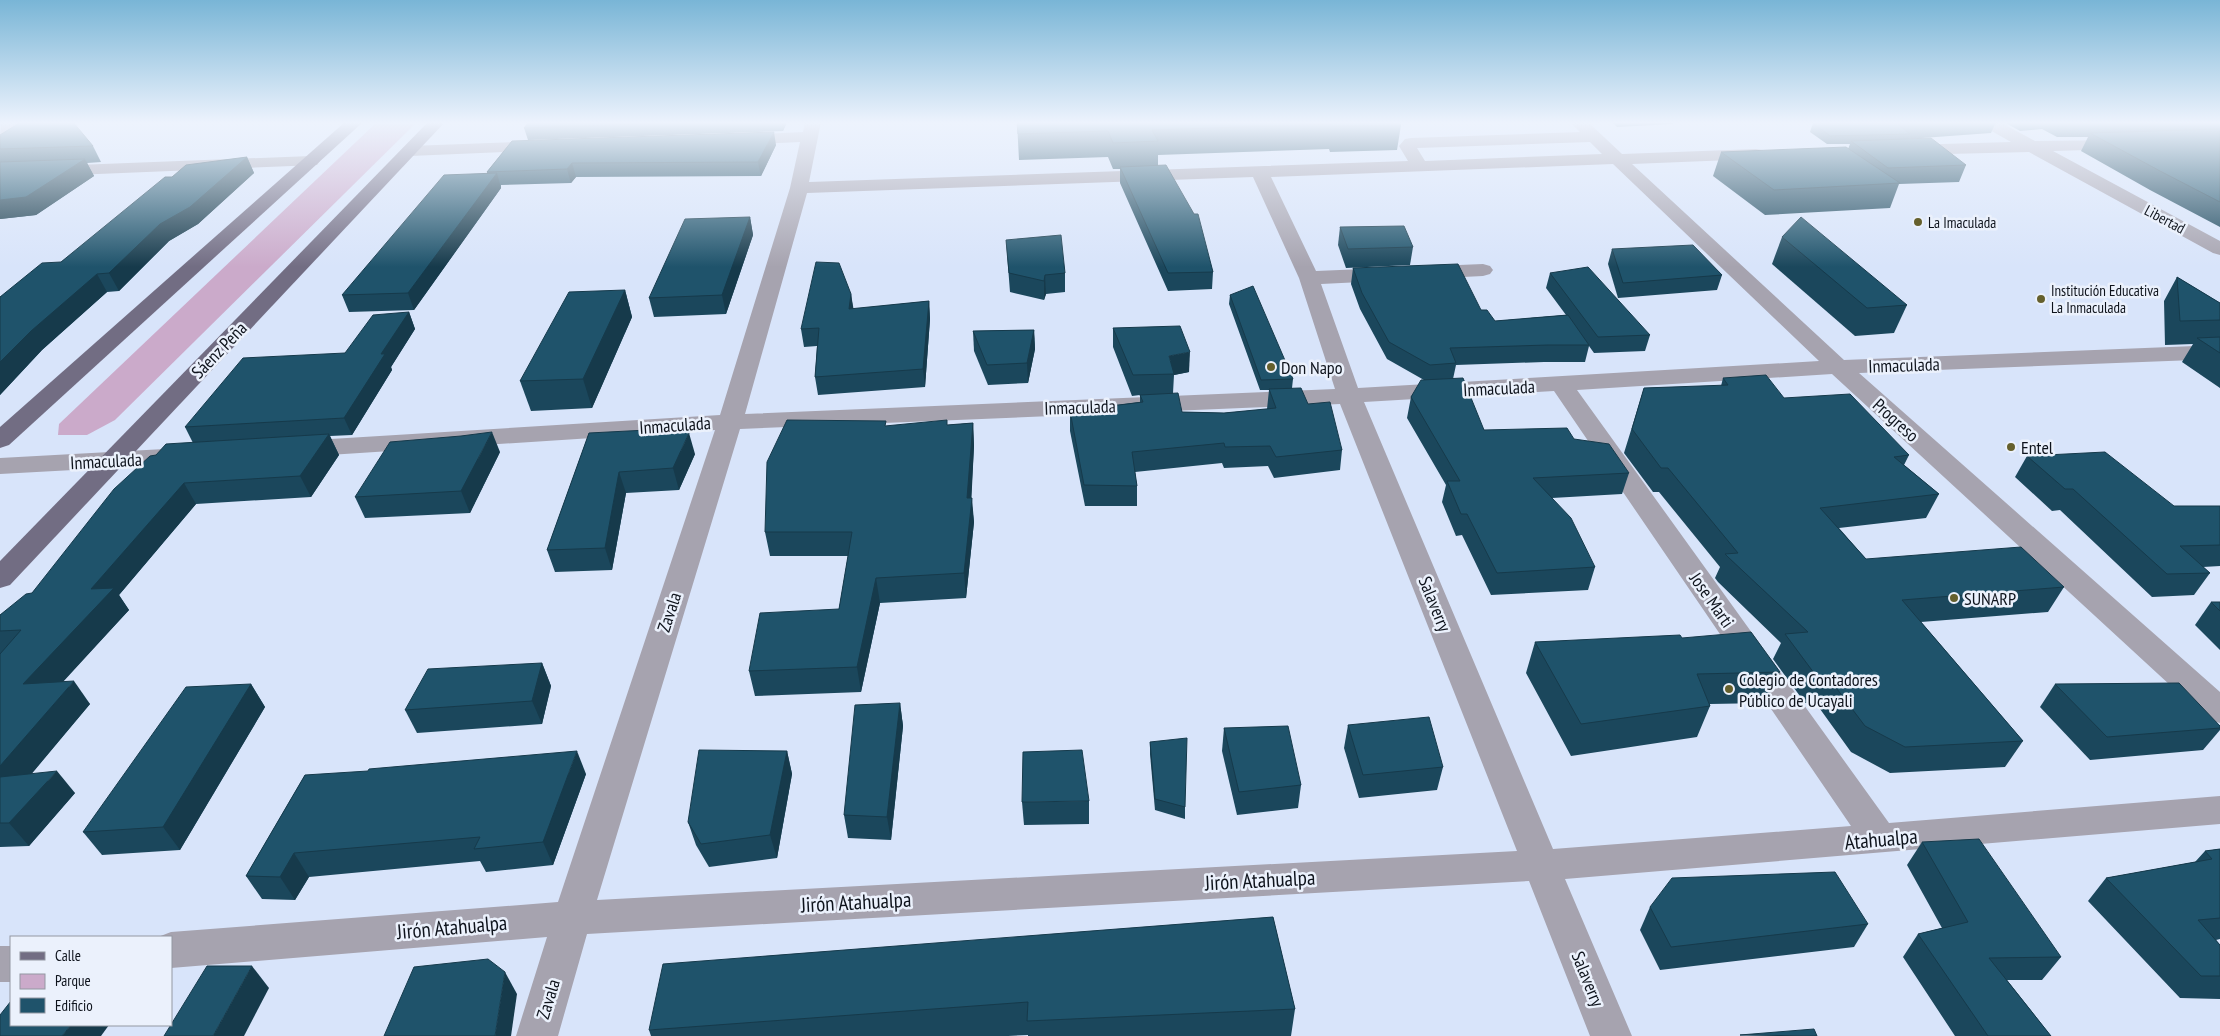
<svg xmlns="http://www.w3.org/2000/svg" width="2220" height="1036" viewBox="0 0 2220 1036" font-family="'PT Sans Narrow',sans-serif">
<rect width="100%" height="100%" fill="#d8e4fa"/>
<!-- green -->
<polygon fill="#cbaaca" points="377,122 417,122 115,420 87,435 58,435 59,424"/>
<g fill="none" stroke-linecap="round" stroke-linejoin="round">
<!-- minor -->
<g fill="#a6a3af" fill-rule="evenodd">
<polygon points="21,122 6,133 0,135 1,122"/>
<path d="M805,122H821L809,182L1408,161L1399,146L1405,139L1411,138L1580,132L1570,122H1588L1622,154L1756,149L1762,150L1765,154L1762,158L1756,159L1632,164L1844,360L2220,345V359L1859,373L2220,692V723L2208,720L1832,374L1577,390L1889,823L2220,796V824L1565,879L1632,1036H1590L1529,881L587,934L558,1036H516L547,937L171,968V937H158L171,932L558,902L715,430L298,457L289,454L285,449L289,444L298,441L720,415L790,188L800,142L738,145L732,144L730,140L732,136L738,135L803,132ZM1590,142L1602,154L1425,161L1417,148ZM1613,164L1819,361L1358,388L1321,284L1483,276L1490,274L1493,270L1490,266L1483,264L1316,271L1271,177ZM1253,177L1299,278L1335,389L745,414L807,193ZM1554,391L1851,826L1553,849L1364,402ZM1340,404L1517,851L597,900L740,429Z"/>
<polygon points="1979,122 2000,122 2035,141 2127,140 2129,144 2127,148 2121,149 2053,151 2220,241 2220,255 2213,253 2029,152 1907,155 1901,154 1898,150 1901,146 1907,145 2011,142 1981,125"/>
<polygon points="543,141 549,142 551,146 549,150 410,156 404,155 401,151 404,147 410,146"/>
<polygon points="311,156 317,157 320,161 317,165 0,178 0,168"/>
<polygon points="183,448 192,451 196,456 192,461 183,464 0,474 0,458"/>
<rect x="0" y="946" width="11" height="36"/>
</g>
<!-- major -->
<g fill="#726d83" fill-rule="evenodd">
<polygon points="345,122 363,122 9,445 0,448 0,427"/>
<polygon points="428,122 445,122 10,585 0,588 0,561"/>
</g>
</g>
<!-- wall -->
<g fill="#1b475c">
<polygon points="529,122 787,122 783,131 528,140 524,128"/>
<polygon points="1017,122 1399,122 1401,125 1397,150 1330,152 1329,149 1158,155 1158,166 1213,272 1212,289 1168,291 1120,183 1120,169 1113,169 1108,157 1019,160"/>
<polygon points="1612,122 1673,122 1673,124 1617,127"/>
<polygon points="1897,122 1996,122 1991,133 1908,139 1966,165 1959,182 1899,184 1890,208 1765,215 1713,176 1721,152 1848,149 1850,144 1827,144 1810,132 1813,123 1898,125"/>
<polygon points="2004,122 2220,122 2220,227 2150,190 2081,151 2088,137 2057,137 2042,129 2020,131"/>
<polygon points="0,135 93,146 101,162 87,163 94,176 36,215 0,219"/>
<polygon points="512,141 776,145 761,176 576,177 571,183 501,185 501,188 414,310 349,312 342,295 487,173 487,172"/>
<polygon points="247,157 254,173 198,224 169,241 119,291 107,292 42,350 0,395 0,297 61,262 172,177"/>
<polygon points="750,217 753,235 726,314 654,317 649,298"/>
<polygon points="1340,227 1413,247 1410,265 1346,268 1338,245"/>
<polygon points="1782,237 1907,305 1894,333 1855,336 1772,264"/>
<polygon points="1006,240 1065,273 1065,292 1046,294 1044,300 1010,292"/>
<polygon points="1612,249 1722,275 1717,290 1618,298 1608,264"/>
<polygon points="1353,268 1481,310 1495,321 1566,315 1546,288 1550,273 1650,335 1645,351 1594,353 1589,346 1585,362 1544,362 1456,365 1453,379 1484,430 1574,439 1629,473 1622,494 1552,498 1595,567 1588,590 1491,595 1462,535 1456,536 1442,502 1446,485 1407,418 1411,397 1424,380 1387,359 1360,309 1351,284"/>
<polygon points="2177,277 2220,303 2220,388 2182,362 2193,344 2165,345 2164,301"/>
<polygon points="625,290 632,317 592,408 531,411 520,381"/>
<polygon points="851,294 853,309 929,301 930,319 925,387 818,395 815,377 817,346 804,347 801,329"/>
<polygon points="1230,295 1293,379 1292,388 1308,404 1342,450 1340,470 1274,478 1268,466 1224,468 1222,463 1135,472 1137,486 1137,506 1085,506 1070,431 1070,411 1140,402 1140,395 1132,396 1113,347 1113,328 1189,372 1174,375 1173,393 1182,412 1224,413 1267,409 1269,390 1260,390 1229,304"/>
<polygon points="409,312 415,329 391,367 392,370 352,435 330,436 339,455 311,497 196,504 119,595 129,610 62,682 90,704 31,774 75,793 29,846 0,847 0,615 32,593 156,455 193,443 185,427 345,353"/>
<polygon points="1034,330 1035,349 1028,383 988,385 974,351 973,331"/>
<polygon points="1723,378 1784,398 1909,455 1904,465 1939,494 1926,518 1839,528 1866,559 2064,587 2048,612 1921,622 2023,741 2005,767 1890,773 1851,752 1815,702 1805,703 1773,659 1781,643 1718,582 1715,578 1720,567 1659,492 1653,492 1624,453 1644,388 1721,386"/>
<polygon points="973,423 974,446 971,498 974,522 966,598 880,603 861,692 755,696 749,671 839,609 848,556 770,556 765,532 886,426 948,425"/>
<polygon points="589,433 695,454 679,490 626,493 612,570 555,572 547,550"/>
<polygon points="500,452 470,513 365,518 355,497"/>
<polygon points="2027,456 2174,506 2220,506 2220,566 2203,567 2210,573 2194,595 2152,597 2060,510 2052,511 2015,477"/>
<polygon points="2211,602 2220,602 2220,650 2195,625"/>
<polygon points="1682,638 1780,672 1765,703 1710,704 1710,706 1697,737 1571,756 1526,673 1535,642"/>
<polygon points="542,663 551,686 542,724 417,733 405,710"/>
<polygon points="251,684 265,707 180,850 102,855 83,832"/>
<polygon points="2055,684 2220,726 2220,730 2203,750 2090,760 2040,707"/>
<polygon points="900,703 903,726 891,840 848,838 844,815"/>
<polygon points="1348,725 1443,767 1437,790 1359,798 1344,748"/>
<polygon points="1224,728 1301,785 1298,808 1237,815 1222,751"/>
<polygon points="1150,742 1185,807 1185,819 1155,810 1150,754"/>
<polygon points="787,751 792,774 777,858 709,867 696,845 688,822"/>
<polygon points="586,774 553,865 486,872 480,861 309,877 295,900 262,899 246,876 305,775"/>
<polygon points="1089,801 1089,824 1024,825 1022,802"/>
<polygon points="1922,842 2061,957 2042,980 2007,980 2051,1036 1955,1036 1903,957 1918,934 1942,928 1907,865"/>
<polygon points="2220,849 2220,939 2216,940 2220,945 2220,999 2180,998 2088,901 2106,878 2195,862 2205,851"/>
<polygon points="1650,907 1868,924 1854,947 1660,970 1640,930"/>
<polygon points="1273,917 1295,1009 1291,1036 1028,1036 1028,1035 1008,1036 651,1036 649,1030"/>
</g>
<!-- shaded-wall -->
<g fill="#163a4b">
<polygon points="782,122 787,122 783,131"/>
<polygon points="774,132 776,145 761,176 758,162"/>
<polygon points="247,157 254,173 198,224 169,241 119,291 109,273 160,224"/>
<polygon points="85,159 94,176 36,215 0,219 0,200"/>
<polygon points="572,163 576,177 571,183 567,169"/>
<polygon points="497,173 501,188 414,310 408,293"/>
<polygon points="750,217 753,235 726,314 722,295"/>
<polygon points="97,274 107,292 42,350 0,395 0,362 31,331"/>
<polygon points="1045,275 1046,294 1044,300 1044,281"/>
<polygon points="625,290 632,317 592,408 583,379"/>
<polygon points="851,294 854,312 849,309"/>
<polygon points="929,301 930,319 925,387 923,369"/>
<polygon points="409,312 415,329 391,367 392,370 352,435 344,418 381,354"/>
<polygon points="1034,330 1035,349 1028,383 1027,363"/>
<polygon points="1190,352 1189,372 1174,375 1169,356"/>
<polygon points="973,423 974,446 971,507 972,498 974,522 966,598 964,573 967,498"/>
<polygon points="492,432 500,452 470,513 461,491"/>
<polygon points="689,433 695,454 679,490 673,468"/>
<polygon points="329,434 339,455 311,497 300,476"/>
<polygon points="619,472 626,493 612,570 605,548"/>
<polygon points="184,483 196,504 119,595 129,610 40,707 23,684 91,589"/>
<polygon points="876,578 880,603 861,692 857,667"/>
<polygon points="542,663 551,686 542,724 532,701"/>
<polygon points="74,681 90,704 9,801 0,791 0,766"/>
<polygon points="251,684 265,707 180,850 163,827"/>
<polygon points="900,703 903,726 891,840 887,817"/>
<polygon points="577,751 586,774 553,865 543,842"/>
<polygon points="787,751 792,774 777,858 770,835"/>
<polygon points="57,771 75,793 29,846 9,823"/>
<polygon points="294,853 309,877 295,900 280,877"/>
<polygon points="252,966 269,988 244,1036 213,1036"/>
<polygon points="505,972 517,994 511,1036 495,1036"/>
<polygon points="71,1025 109,1025 101,1036 62,1036"/>
</g>
<!-- building -->
<g fill="#1f536b" stroke="#163a4b">
<polygon points="21,122 73,122 93,146 0,149 0,135"/>
<polygon points="529,122 695,122 524,128"/>
<polygon points="1017,122 1399,122 1401,125 1333,126 1331,124 1152,130 1158,141 1113,143 1108,131 1018,134"/>
<polygon points="1828,122 1895,122 1910,134 1830,136 1813,123"/>
<polygon points="2220,129 2220,202 2160,171 2090,133"/>
<polygon points="774,132 758,162 572,163 567,169 487,172 512,141"/>
<polygon points="1931,138 1966,165 1888,168 1851,141"/>
<polygon points="1846,147 1900,183 1774,190 1721,152"/>
<polygon points="247,157 190,207 160,224 109,273 97,274 31,331 0,362 0,297 42,263 61,262 165,177 172,177 186,165"/>
<polygon points="85,159 26,197 0,200 0,162"/>
<polygon points="1166,165 1194,214 1198,214 1213,272 1168,273 1120,167"/>
<polygon points="497,173 408,293 342,295 444,175"/>
<polygon points="750,217 722,295 649,298 685,219"/>
<polygon points="1801,217 1907,305 1867,308 1782,237"/>
<polygon points="1404,226 1413,247 1348,249 1340,227"/>
<polygon points="1061,235 1065,273 1045,275 1044,281 1009,273 1006,240"/>
<polygon points="1693,245 1722,275 1623,283 1612,249"/>
<polygon points="816,262 839,263 851,294 849,309 929,301 923,369 815,377 819,328 801,329"/>
<polygon points="1458,264 1481,310 1487,310 1495,321 1568,315 1589,345 1548,345 1450,348 1456,363 1430,365 1389,342 1362,293 1353,268"/>
<polygon points="1588,267 1650,335 1598,337 1550,273"/>
<polygon points="2177,277 2220,303 2220,320 2180,321"/>
<polygon points="1253,286 1293,379 1261,380 1230,295"/>
<polygon points="625,290 583,379 520,381 569,292"/>
<polygon points="409,312 381,354 385,354 344,418 185,427 243,358 345,353 373,315"/>
<polygon points="1180,326 1190,352 1169,356 1174,374 1133,375 1113,328"/>
<polygon points="1034,330 1027,363 987,365 973,331"/>
<polygon points="2220,337 2220,353 2197,338"/>
<polygon points="1766,375 1784,398 1850,394 1909,455 1894,457 1939,494 1820,508 1866,559 2021,547 2064,587 1902,600 2023,741 1905,747 1865,726 1828,677 1817,677 1785,634 1808,632 1728,557 1725,554 1738,553 1668,468 1661,468 1632,429 1644,388 1728,385 1723,378"/>
<polygon points="1463,378 1484,430 1567,428 1574,439 1609,444 1629,473 1533,478 1571,518 1595,567 1497,573 1467,514 1461,514 1447,481 1460,481 1411,397 1421,380"/>
<polygon points="1301,388 1308,404 1330,402 1342,450 1276,457 1270,446 1225,447 1224,443 1132,452 1137,486 1084,485 1070,411 1143,402 1140,395 1178,393 1182,412 1224,413 1276,408 1269,389"/>
<polygon points="787,420 886,421 885,426 947,420 947,425 973,423 967,498 972,498 964,573 876,578 857,667 749,671 760,613 839,609 852,532 765,532 767,462"/>
<polygon points="667,429 689,433 673,468 619,472 605,548 547,550 589,433"/>
<polygon points="492,432 461,491 355,497 390,442 461,436"/>
<polygon points="329,434 300,476 184,483 91,589 114,588 23,684 74,681 0,766 0,654 21,630 0,631 0,615 26,594 32,593 114,489 150,456 156,455 166,444"/>
<polygon points="2105,452 2174,506 2220,506 2220,545 2180,546 2210,573 2167,574 2073,489 2065,489 2027,456"/>
<polygon points="2211,602 2220,602 2220,611"/>
<polygon points="1751,632 1780,672 1697,674 1710,706 1581,724 1535,642 1680,635 1682,638"/>
<polygon points="542,663 532,701 405,710 428,669"/>
<polygon points="2179,683 2220,726 2220,728 2107,737 2055,684"/>
<polygon points="251,684 163,827 83,832 186,687"/>
<polygon points="900,703 887,817 844,815 855,705"/>
<polygon points="1429,717 1443,767 1363,775 1348,725"/>
<polygon points="1288,726 1301,785 1239,792 1224,728"/>
<polygon points="1187,738 1185,807 1155,799 1150,742"/>
<polygon points="699,750 787,751 770,835 701,844 688,822"/>
<polygon points="1082,750 1089,801 1022,802 1023,752"/>
<polygon points="577,751 543,842 474,849 480,837 294,853 280,877 246,876 305,775 368,771 369,769"/>
<polygon points="57,771 9,823 0,823 0,777"/>
<polygon points="1979,839 2061,957 1989,958 2051,1036 1988,1036 1918,934 1968,922 1922,842"/>
<polygon points="2220,849 2220,918 2198,920 2220,945 2220,976 2201,976 2106,878 2212,859 2205,851"/>
<polygon points="1835,872 1868,924 1671,947 1650,907 1672,878"/>
<polygon points="1273,917 1295,1009 1027,1021 1028,1002 649,1030 663,964"/>
<polygon points="488,959 505,972 495,1036 384,1036 414,967"/>
<polygon points="207,966 252,966 213,1036 164,1036"/>
<polygon points="11,1001 11,1025 71,1025 62,1036 0,1036 0,1015"/>
<polygon points="1814,1029 1817,1036 1740,1035"/>
</g>
<!-- sky -->
<linearGradient id="sky" x2="0" y2="1"><stop stop-color="#79b5d6"/><stop offset="0.46" stop-color="#edf3fd"/><stop offset="1" stop-color="#edf3fd" stop-opacity="0"/></linearGradient>
<rect width="2220" height="267" fill="url(#sky)"/>
<!-- markers -->
<g fill="#65602d" stroke="#ebf1fc" stroke-width="2">
<circle cx="1918" cy="222" r="5"/>
<circle cx="2041" cy="299" r="5"/>
<circle cx="1271" cy="367" r="5"/>
<circle cx="2011" cy="447" r="5"/>
<circle cx="1954" cy="598" r="5"/>
<circle cx="1729" cy="689" r="5"/>
</g>
<g text-anchor="middle" dominant-baseline="central" stroke-width="5" stroke-linejoin="round" paint-order="stroke">
<!-- far-street labels -->
<g font-size="15" fill="#0e131c" stroke="#ebf1fc">
<text transform="translate(2165 219) rotate(28)">Libertad</text>
</g>
<!-- far-poi labels -->
<g font-size="15" fill="#0e131c" stroke="#ebf1fc" text-anchor="start">
<text x="1928" y="222">La Imaculada</text>
<text x="2051" y="290">Institución Educativa<tspan x="2051" dy="17">La Inmaculada</tspan></text>
</g>
<!-- street labels -->
<g font-size="18" fill="#0e131c" stroke="#ebf1fc">
<text transform="translate(219 350) rotate(-46)">Sáenz Peña</text>
<text transform="translate(1904 365) rotate(-2)">Inmaculada</text>
<text transform="translate(1499 388) rotate(-3)">Inmaculada</text>
<text transform="translate(1080 407) rotate(-2)">Inmaculada</text>
<text transform="translate(1896 420) rotate(42)">Progreso</text>
<text transform="translate(675 425) rotate(-4)">Inmaculada</text>
<text transform="translate(106 461) rotate(-3)">Inmaculada</text>
<text transform="translate(1712 600) rotate(55)">Jose Marti</text>
<text transform="translate(1435 604) rotate(68)">Salaverry</text>
<text transform="translate(669 612) rotate(-72)">Zavala</text>
<text transform="translate(1588 979) rotate(68)">Salaverry</text>
<text transform="translate(548 999) rotate(-73)">Zavala</text>
</g>
<!-- poi labels -->
<g font-size="18" fill="#0e131c" stroke="#ebf1fc" text-anchor="start">
<text x="1281" y="367">Don Napo</text>
<text x="2021" y="447">Entel</text>
<text x="1964" y="598">SUNARP</text>
<text x="1739" y="679">Colegio de Contadores<tspan x="1739" dy="21">Público de Ucayali</tspan></text>
</g>
<!-- near-street labels -->
<g font-size="21" fill="#0e131c" stroke="#ebf1fc">
<text transform="translate(1881 839) rotate(-5)">Atahualpa</text>
<text transform="translate(1260 880) rotate(-3)">Jirón Atahualpa</text>
<text transform="translate(856 902) rotate(-3)">Jirón Atahualpa</text>
<text transform="translate(452 927) rotate(-5)">Jirón Atahualpa</text>
</g>
</g>
<!-- legend -->
<rect x="10" y="936" width="162" height="90" fill="#ebf1fc" stroke="#9398a2"/>
<rect x="20" y="952" width="25" height="8" fill="#726d83" stroke="#9398a2"/>
<text x="55" y="961" font-size="15" fill="#0e131c">Calle</text>
<rect x="20" y="974" width="25" height="15" fill="#cbaaca" stroke="#9398a2"/>
<text x="55" y="986" font-size="15" fill="#0e131c">Parque</text>
<rect x="20" y="998" width="25" height="15" fill="#1f536b" stroke="#9398a2"/>
<text x="55" y="1011" font-size="15" fill="#0e131c">Edificio</text>
</svg>
